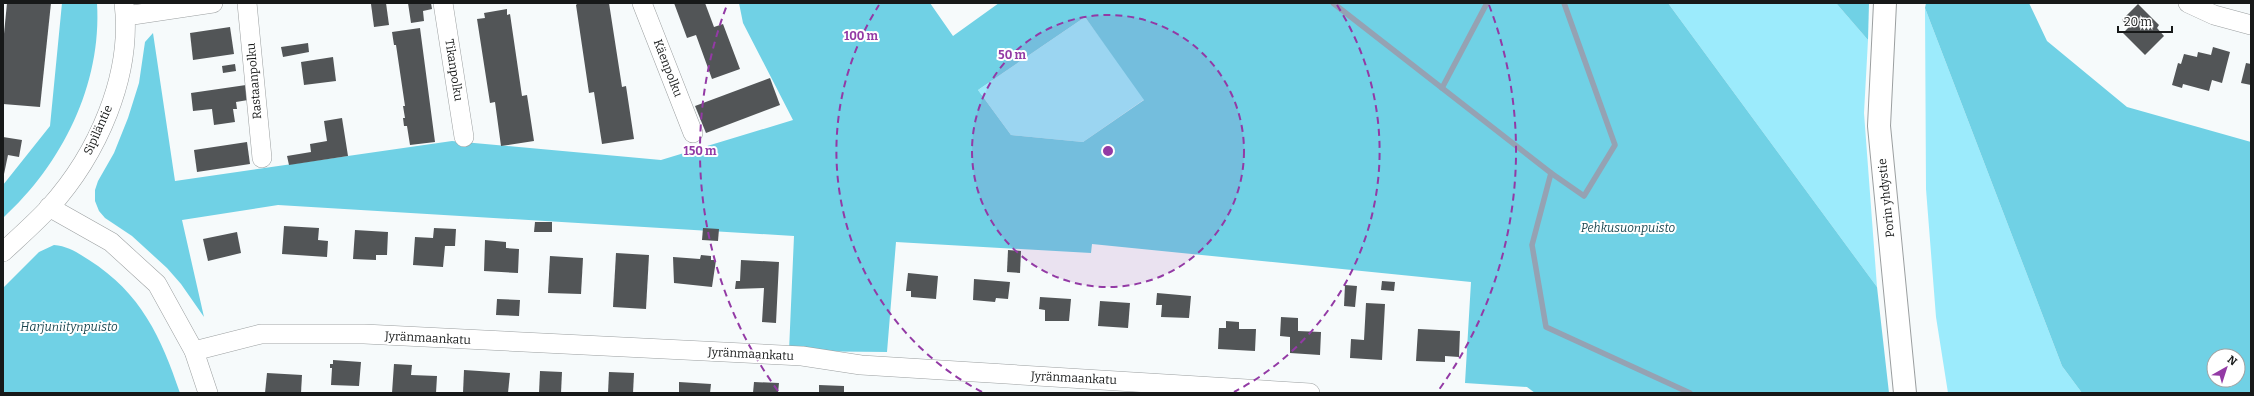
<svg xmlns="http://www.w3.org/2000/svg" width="2254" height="396" viewBox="0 0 2254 396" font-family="Bitter,serif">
<rect width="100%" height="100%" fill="#f6fafb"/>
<!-- green -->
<g fill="#9cebfc">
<polygon points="1668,3 1836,3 1868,40 1864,113 1877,287"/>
<polygon points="1925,8 2062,366 2082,393 1948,393 1936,317 1926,189"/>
<polygon points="1085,17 1145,99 1083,142 1011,135 978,90"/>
</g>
<!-- forest -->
<g fill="#70d1e5" fill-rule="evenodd">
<path d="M62,3H97C102,85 62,164 3,218V185L50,126Z"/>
<path d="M739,3H930L953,36L999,3H1668L1877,287L1889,393H1535L1527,387L1465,383L1471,282L1092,244L1091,253L896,242L887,352L789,351L794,236L278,205L182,220L204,317L181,284L167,268L132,236L105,218L99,211L95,201V190L98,181L114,153L128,118L139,83L145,42L153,33L175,181L452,141L661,160L793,120L743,23ZM1085,17L1144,100L1083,142L1011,135L978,90Z"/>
<polygon points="1836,3 1869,3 1868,40"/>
<path d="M1926,3H2029L2047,41L2127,107L2251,142V393H2082L2062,366L1925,8ZM2214,356H2238V380H2214Z"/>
<path d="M54,245C68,246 78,253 89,260C141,293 161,337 180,393H3V288L39,252Z"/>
</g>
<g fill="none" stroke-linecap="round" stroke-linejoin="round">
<!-- stream -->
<g stroke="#95a2b3" stroke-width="5.5">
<polyline points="1333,3 1551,173 1532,245 1546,327 1690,393"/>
<polyline points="1442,88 1487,3"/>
<polyline points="1551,173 1584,196 1615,145 1564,3"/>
</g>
</g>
<!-- building -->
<g fill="#525557">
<polygon points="7,3 51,3 40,107 3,104 3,44"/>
<polygon points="386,3 389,25 374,27 371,4"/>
<polygon points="408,3 431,3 432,9 423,11 424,21 411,23"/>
<polygon points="578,3 609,3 622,87 626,86 634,139 602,144 594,92 589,93 576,5"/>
<polygon points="674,3 705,3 714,27 723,24 740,69 712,79 696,35 687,38"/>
<polygon points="2138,4 2159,25 2157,28 2164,36 2145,55 2123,33 2129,27 2122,20"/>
<polygon points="507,9 507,15 510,14 522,96 527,95 534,141 501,146 495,102 490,103 477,19 485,18 484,13"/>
<polygon points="230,27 234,54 193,60 190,33"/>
<polygon points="420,28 435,142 410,145 407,126 404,126 403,118 405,118 403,106 405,106 396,45 394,45 392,32"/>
<polygon points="308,43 309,52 283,57 281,47"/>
<polygon points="2213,47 2230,52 2222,83 2212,80 2209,91 2183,84 2182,88 2172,85 2178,63 2181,64 2184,54 2197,57 2198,52 2211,55"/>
<polygon points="333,57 336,81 304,85 301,62"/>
<polygon points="2246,63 2251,64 2251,85 2241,83"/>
<polygon points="235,64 236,71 223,73 222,66"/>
<polygon points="770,78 780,105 706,133 695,106"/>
<polygon points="246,85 248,100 236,102 237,109 233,109 235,122 214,125 212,109 193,111 191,93"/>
<polygon points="342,118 348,156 289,165 287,156 311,152 310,144 327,141 324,121"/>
<polygon points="3,137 22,140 19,157 8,155 4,174"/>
<polygon points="247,142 250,164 197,172 194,150"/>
<polygon points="535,222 552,222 552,232 534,232"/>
<polygon points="284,226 319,228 318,240 328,241 327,257 282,254"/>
<polygon points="434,228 456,229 455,246 445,246 443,267 413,265 415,237 433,238"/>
<polygon points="703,228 719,229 718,241 702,240"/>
<polygon points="355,230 388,232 387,255 376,255 376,260 353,259"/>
<polygon points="237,232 241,253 208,261 203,239"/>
<polygon points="485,240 506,242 506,248 519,249 518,273 484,271"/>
<polygon points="1008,250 1021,251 1020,273 1007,272"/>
<polygon points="616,253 649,255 646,309 613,307"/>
<polygon points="701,255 711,256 711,260 716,260 712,287 674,283 673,257 700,259"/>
<polygon points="550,256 583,258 581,294 548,293"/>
<polygon points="741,260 779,262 776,323 762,322 764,288 735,289 736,281 740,281"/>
<polygon points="908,273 938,276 936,299 911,297 911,291 906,291"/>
<polygon points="974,279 1010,282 1008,299 996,298 995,302 973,300"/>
<polygon points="1382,281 1395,282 1394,291 1381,290"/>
<polygon points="1345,285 1357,286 1355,307 1344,306"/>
<polygon points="1157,293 1191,296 1189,318 1161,317 1162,305 1156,305"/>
<polygon points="1040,297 1071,299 1069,321 1045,321 1045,310 1039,309"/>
<polygon points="497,299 520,300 519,316 496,315"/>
<polygon points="1100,301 1130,303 1128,328 1098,326"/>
<polygon points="1366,303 1385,304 1382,360 1350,358 1351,339 1364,340"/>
<polygon points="1281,317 1298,318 1298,331 1321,332 1320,355 1290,353 1290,337 1280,336"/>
<polygon points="1226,321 1239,322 1239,329 1256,329 1255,351 1218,349 1219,328 1226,328"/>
<polygon points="1418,329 1460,331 1459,357 1445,356 1445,362 1416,361"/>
<polygon points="333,360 361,362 359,386 331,385 332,368 330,368 330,364 333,364"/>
<polygon points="394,364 412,365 411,375 437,376 436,393 392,393"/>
<polygon points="464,370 510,373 508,393 463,393"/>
<polygon points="540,371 562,372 561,393 539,393"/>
<polygon points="609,372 634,373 633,393 608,393"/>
<polygon points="267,373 302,375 301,393 265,393"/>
<polygon points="679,382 711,384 710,393 679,393"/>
<polygon points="754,382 779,383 778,393 753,393"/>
<polygon points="819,385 844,386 844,393 819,393"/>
</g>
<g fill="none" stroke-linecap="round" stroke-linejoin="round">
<!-- minor casing -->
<g stroke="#9b9fa0" stroke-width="20">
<g id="minor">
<polyline points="247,3 262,158"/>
<polyline points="443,3 464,137"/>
<polyline points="642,3 693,133"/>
<polyline points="2188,3 2214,15 2251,25"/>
<polyline points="126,16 213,3"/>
<polyline points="49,207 111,242 157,284 194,351 208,393"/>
<path d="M3,252C18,238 35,223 49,208C97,155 133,76 124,3"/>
<polyline points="194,351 261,334 364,334 802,356 861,365 1310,393"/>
</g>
</g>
<!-- major casing -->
<g stroke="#9b9fa0" stroke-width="24">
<polyline id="major" points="1885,3 1879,126 1905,393"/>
</g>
<!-- minor -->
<use href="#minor" stroke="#fff" stroke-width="19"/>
<!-- major -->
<use href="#major" stroke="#fff" stroke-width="22"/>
</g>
<!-- distance rings -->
<circle cx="1108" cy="151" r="136" fill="#933aa5" fill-opacity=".12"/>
<g fill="none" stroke="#933aa5" stroke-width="2" stroke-dasharray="7 5">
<circle cx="1108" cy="151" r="136"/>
<path d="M982 392A272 272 0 0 1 879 5M1337 5A272 272 0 0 1 1234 392"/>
<path d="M778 391A408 408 0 0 1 727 5M1489 5A408 408 0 0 1 1438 391"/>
</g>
<g text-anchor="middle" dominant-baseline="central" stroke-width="4" stroke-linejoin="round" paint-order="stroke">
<!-- street labels -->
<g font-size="12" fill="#171919" stroke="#fff">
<text transform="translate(668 68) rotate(69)">Käenpolku</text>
<text transform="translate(454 70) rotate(81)">Tikanpolku</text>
<text transform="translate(254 81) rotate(-95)">Rastaanpolku</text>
<text transform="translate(98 130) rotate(-66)">Sipiläntie</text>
<text transform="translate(1886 198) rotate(-96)">Porin yhdystie</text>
<text transform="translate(428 338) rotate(3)">Jyränmaankatu</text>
<text transform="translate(751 354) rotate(3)">Jyränmaankatu</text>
<text transform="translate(1074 378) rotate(3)">Jyränmaankatu</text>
</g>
<!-- park labels -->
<g font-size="12" font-style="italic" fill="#1d4952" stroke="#fff">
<text x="1628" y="228">Pehkusuonpuisto</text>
<text x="69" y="327">Harjuniitynpuisto</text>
</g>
</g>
<circle cx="1108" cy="151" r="6" fill="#933aa5" stroke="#fff" stroke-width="2"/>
<g font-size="12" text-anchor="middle" font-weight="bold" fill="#933aa5" stroke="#fff" stroke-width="4" stroke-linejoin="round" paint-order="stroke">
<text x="861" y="40">100 m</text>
<text x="1012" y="59">50 m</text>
<text x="700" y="155">150 m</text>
</g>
<!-- border -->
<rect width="2254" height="396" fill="none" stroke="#171919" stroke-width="8"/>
<!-- north arrow -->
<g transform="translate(2226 368) rotate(39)"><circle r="19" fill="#ffffff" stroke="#a2a3a3"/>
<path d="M0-3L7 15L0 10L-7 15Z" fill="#933aa5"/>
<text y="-6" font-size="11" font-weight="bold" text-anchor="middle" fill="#171919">N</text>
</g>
<!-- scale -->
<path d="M2118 26v6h54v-6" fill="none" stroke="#171919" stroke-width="2"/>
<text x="2124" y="26" font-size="12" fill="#171919" stroke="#ffffff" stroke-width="3" paint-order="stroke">20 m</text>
</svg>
